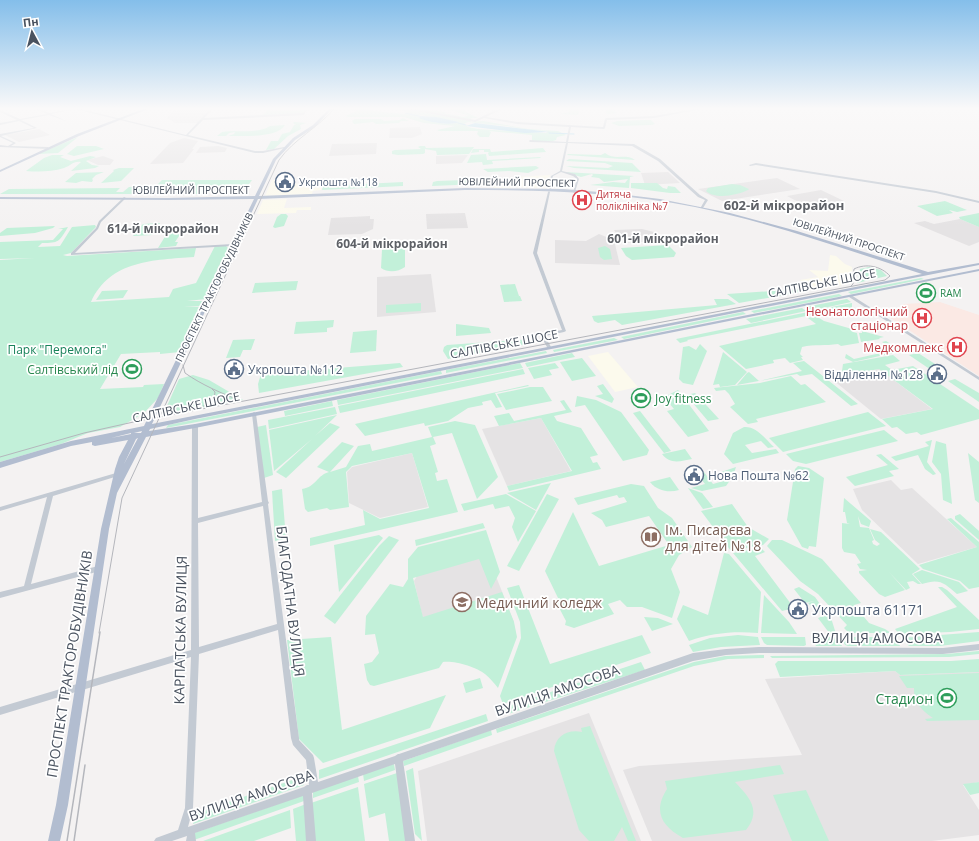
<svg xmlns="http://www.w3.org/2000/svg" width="979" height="841" viewBox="0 0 979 841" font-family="'Open Sans',sans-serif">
<rect width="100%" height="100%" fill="#f4f2f2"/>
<!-- commercial -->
<g fill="#fcfaed">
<polygon points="550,175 547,188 514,187 514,186 512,186 512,188 494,188 493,181 495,181 513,182 516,177"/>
<polygon points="281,179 280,183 287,182 286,184 314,183 312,188 322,187 321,190 313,191 312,194 265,196 272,180"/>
<polygon points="287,199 284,208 311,207 311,210 297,210 296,213 257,214 263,200"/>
<polygon points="830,255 836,256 845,264 852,267 852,283 813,291 800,280 818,277 809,270 828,271"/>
<polygon points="608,352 638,387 615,392 588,356"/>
</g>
<!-- education -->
<g fill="#e5e3e4">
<polygon points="210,110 200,123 175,123 167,118 173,111"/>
<polygon points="420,127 422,134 412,138 389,138 390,128"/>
<polygon points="39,129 50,135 19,142 5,135"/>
<polygon points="184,138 198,141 192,149 194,149 183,163 150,164 170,143"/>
<polygon points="377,143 376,154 329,156 332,144"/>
<polygon points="218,146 227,148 225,152 196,153 200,147"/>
<polygon points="468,155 462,163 436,164 436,156"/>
<polygon points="103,156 114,160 110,165 98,165 87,160"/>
<polygon points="668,172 680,183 645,185 641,173"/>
<polygon points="777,178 800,189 722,201 698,189"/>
<polygon points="821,190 844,201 808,207 787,196"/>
<polygon points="465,213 468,228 427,229 426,214"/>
<polygon points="370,216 370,219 374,219 373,229 362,234 328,235 331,218"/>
<polygon points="960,219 979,227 979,242 969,246 914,223 925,221 934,224"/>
<polygon points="642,229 654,232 661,241 622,243 614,230"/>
<polygon points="599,234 614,240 620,265 555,263 555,240 586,241"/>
<polygon points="431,274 436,312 377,317 377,277"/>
<polygon points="879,369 903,387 932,409 881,419 833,380 836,378"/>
<polygon points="541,418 571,471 507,486 482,429"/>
<polygon points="412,453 428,507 380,518 349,503 347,472 352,467"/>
<polygon points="891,480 901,490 912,488 977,547 918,564 862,510 853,489"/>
<polygon points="484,546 514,622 430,648 414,581 426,561"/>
<polygon points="895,671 900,675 979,672 979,782 963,785 979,810 979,835 932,841 652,841 623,770 639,766 802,755 765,679"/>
<polygon points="589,713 641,841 427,841 418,771"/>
</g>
<!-- medical -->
<polygon fill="#fbe9e4" points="940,302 979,315 979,376 889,317 904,304"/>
<!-- green -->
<g fill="#c2f0d9" fill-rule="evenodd">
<polygon points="269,108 296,108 273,109 271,111 305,110 303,113 259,116 264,114"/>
<path d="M336,108H367L374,111L404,114L408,112L387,108L415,110L409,108L446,112L445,114H448L463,117L468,116L470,118L467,115L443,108H463L466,112L478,118H470L473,119L470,120L471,122L483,121L528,129L558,131L566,135L557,137L556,140L553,141H532V135L489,131L491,132L489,137H480L477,134L478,131H439L437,130L455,126L424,123L404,117H349L346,116L356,111L344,109L332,111ZM421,115L459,122C447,126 427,122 417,116ZM468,122L507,126L531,130L548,131L546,133L478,129L468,127L464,124Z"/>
<polygon points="565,108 625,108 612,110 617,113 607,114 605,110 580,109 578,115 561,114 569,112 570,111 568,110 569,109"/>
<polygon points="403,118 409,121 401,121 399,123 376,124 373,122 354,124 352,121 355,119 381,119 384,121 400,120"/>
<polygon points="644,120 651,120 655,124 651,125 619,126 611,123 617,121"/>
<polygon points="294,122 306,123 300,125 301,129 288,136 274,149 257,151 266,150 271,141 278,141 282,134 290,132 294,125 296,125 293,123"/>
<path d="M285,125C278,138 242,136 228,136L234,134L235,132L229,133L226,136H217L222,132C237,130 258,134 270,126Z"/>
<polygon points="78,137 58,153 38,154"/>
<polygon points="77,146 96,146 104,149 74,156 67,154"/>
<polygon points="420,146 425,146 426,148 474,147 469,154 437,155 436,151 425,149 425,153 423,154 398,155 392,154 392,151 395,150 421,149 418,147"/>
<polygon points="543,148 546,152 489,156 488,153 489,152 484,152 484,150 479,150 479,152 471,153 473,149 490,149 491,152"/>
<path d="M605,153C615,161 625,153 635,160L567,155L568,154L601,155Z"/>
<polygon points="486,154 487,160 540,157 541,158 492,161 493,164 483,165 482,162 467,163 471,155"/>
<path d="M52,155H64L60,157L71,161L90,156L96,157L86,161L92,165L99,166L95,168L71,171L81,162C72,161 71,166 64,168C51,172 38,172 26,171L44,158Z"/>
<polygon points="569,159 632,163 641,172 574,168 566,166 608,168 613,166 605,163 566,161"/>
<polygon points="536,166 539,168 528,173 509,171 488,172 483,169"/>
<polygon points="119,168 134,168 121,181 101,183 114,171 113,170"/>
<polygon points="104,172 96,175 92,179 93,180 92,182 82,181 76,183 65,182 76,173"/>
<polygon points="565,172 634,176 630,177 629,188 590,185 613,182 625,183 628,179 604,182 599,178 591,177 593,175 592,174 581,177"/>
<polygon points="492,179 495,180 479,184 432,186 433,182 437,181"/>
<polygon points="162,180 252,180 247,187 213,187 206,194 0,194 9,189 120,188 116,192 123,192 129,187 156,186"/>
<polygon points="403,182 403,186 322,190 323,186"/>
<polygon points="631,183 657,183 663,188 667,189 668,186 675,187 681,193 670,193 631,188"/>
<path d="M732,184L740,185L749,189L748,190C738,195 715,200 706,191L708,188Z"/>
<polygon points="945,201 967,210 957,212 949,210 953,213 937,216 917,206"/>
<polygon points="979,213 979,227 960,219 959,217"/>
<polygon points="281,214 286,214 288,216 284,226 275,228 273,227 277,217"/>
<polygon points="160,223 152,235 133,236 143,224"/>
<path d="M95,225L96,227L71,253L63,255L67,256L196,248L194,257C154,260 110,260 91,302L169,297L173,289L196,283L215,246H226L229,249L223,264H220C214,275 211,287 206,299L187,301H205L202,306L184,307H202L180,352L160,354V352L121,354L100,389L143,387L144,385L164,384L158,398L144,413L120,427L88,433L61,444L0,462V260L35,258L0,259V242L53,240L63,229H58L68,227C59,242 59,243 42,243L38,247L60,246L72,227Z"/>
<polygon points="55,226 53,228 35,233 0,236 0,233 7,228"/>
<polygon points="172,233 181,233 175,242 178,242 176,246 158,248 166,235"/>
<polygon points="668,245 676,253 674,257 632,260 626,256 621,248"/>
<path d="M396,246L405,250V267C398,272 388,273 381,268L382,250L388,247Z"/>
<polygon points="605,246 610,249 612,259 604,260 600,257 598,248"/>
<polygon points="869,267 881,270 887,276 857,283 860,269"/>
<polygon points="921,278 924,279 851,294 848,292"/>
<polygon points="298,281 296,290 252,293 255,283"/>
<polygon points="515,284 519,296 505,297 520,296 522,301 504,302 500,285"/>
<polygon points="802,289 806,291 739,303 727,294"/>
<polygon points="128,290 123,298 96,300 102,291"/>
<polygon points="839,294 842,296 754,313 751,311"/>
<polygon points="714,299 728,299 736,304 622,325 615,320 598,323 594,321 592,316 717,305"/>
<polygon points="847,299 851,302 810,311 805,307"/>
<polygon points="421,303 421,311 386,313 386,305"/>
<path d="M852,303V308L833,311L836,314C826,316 819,316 811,311Z"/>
<polygon points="802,308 806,311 751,323 746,319"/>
<polygon points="743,312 746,314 624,339 621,337"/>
<polygon points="808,312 811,315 687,340 688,341 680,343 676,339"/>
<path d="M816,316L824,321L852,329L853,332L857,333L859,343L841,346L838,344C825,346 815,344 802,347L800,354L803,357H801L803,360L790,363L785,358L773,360L774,363L746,369L719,346L816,324L808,318Z"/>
<polygon points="334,320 333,327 327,328 327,332 294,334 296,322"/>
<polygon points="456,324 489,328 491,333 456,336"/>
<polygon points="377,330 376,351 350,353 353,332"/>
<polygon points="862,331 884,337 879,338 880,339 861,342 859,333 862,333"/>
<polygon points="614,338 618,340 554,352 553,350"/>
<polygon points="255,339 251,350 243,350 240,357 226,358 233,340"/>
<polygon points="532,339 537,342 448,359 443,351 444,347 447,345"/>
<polygon points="886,341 902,351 853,362 845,358 846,354 854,359 894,350 882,342"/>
<polygon points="700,344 707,351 693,385 683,383 679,379 683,347 689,346 696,350"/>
<polygon points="546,351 547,353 446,373 446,370"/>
<polygon points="723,352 747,372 735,385 720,387 719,384 713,385"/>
<polygon points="572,353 575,357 527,367 525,363"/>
<polygon points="918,353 946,371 937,374 909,355"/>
<polygon points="893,355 900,361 885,365 892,370 913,366 979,410 979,419 921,435 917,432 906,434 897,427 892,428 882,419 933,409 879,369 846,375 842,371 843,364"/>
<polygon points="582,358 596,376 572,381 560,362"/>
<polygon points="804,361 858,404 851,406 812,374 800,376 797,374 737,385 747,373 749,372 759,381 802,371 793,363"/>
<polygon points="400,363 403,367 259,393 258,384 261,374"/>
<polygon points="520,363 523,368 338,405 337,400"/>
<polygon points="555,363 559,368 549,370 552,375 534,379 528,368"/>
<polygon points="523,369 525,374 340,413 338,406"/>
<polygon points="441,371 442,374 166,428 168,425"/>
<polygon points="193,375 209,380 243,400 163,415 179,379"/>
<polygon points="791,376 801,385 805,384 826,402 756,419 758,422 748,424 730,407 735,404 729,394 725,390 716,391 714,388 760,383"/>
<polygon points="955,379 979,393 979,402 948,381"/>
<polygon points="603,384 614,399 612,403 595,396 603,394 597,386"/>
<polygon points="528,385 529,386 495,393 502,407 496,408 491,400 482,402 483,405 468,408 448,421 425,426 424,423 365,436 355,424"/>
<polygon points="530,387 543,387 552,401 506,410 497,394"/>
<polygon points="678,390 709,431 688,437 667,411 674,409 664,397"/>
<polygon points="695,393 719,419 708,421 686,395"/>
<polygon points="577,396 596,400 621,412 649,450 647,455 623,461 585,405 575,407"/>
<polygon points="564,400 572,412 554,416 557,421 581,428 598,455 590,457 593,463 597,462 601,469 509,491 507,486 572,471 541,418 499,426 494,416 509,413 514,421 566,410 560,401"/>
<polygon points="332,401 333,406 285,416 284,411"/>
<polygon points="335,407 337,414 269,429 268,420"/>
<polygon points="640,411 671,451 664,453 633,413"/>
<polygon points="868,412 886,426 783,452 769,438"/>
<polygon points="337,415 315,436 330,423 340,427 286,478 276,472 312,439 274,471 269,430"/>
<path d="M455,421L475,425L498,477L477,499L452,433L433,437L436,444L430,446L438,472L435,473L437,481L447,479L458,512L310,546V538L365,525L363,510L380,519L429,508L412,453L352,466L346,472L349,507L330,510L327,508L308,512L305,509L302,489C316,487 317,475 329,472L317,467L342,442L354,446L330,472L346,467L358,446L370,444L372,451L432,437L428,427Z"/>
<polygon points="266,425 273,475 264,478 257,427"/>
<path d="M744,427C757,426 765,439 774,447L768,448L761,441L745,445L752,453L776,449L779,453L733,464L724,454L733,433Z"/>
<polygon points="884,430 898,441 806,464 793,461 786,454"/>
<polygon points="932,440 927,462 936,474 933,475 925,469 918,455 896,461 891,457 929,446 925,442"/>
<polygon points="936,441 946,444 952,504 943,500 941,474 932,462"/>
<path d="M685,449L692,459C681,461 670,465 662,454Z"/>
<polygon points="968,453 979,462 979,503 975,500"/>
<polygon points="881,454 899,469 889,471 894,476 855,486 846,477 888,465 876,455"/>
<polygon points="798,466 809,468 824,478 816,547 809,546 808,549 802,547 787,520 795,469"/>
<polygon points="736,467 733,476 726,486 702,491 691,488 705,484 697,474 704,472 713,484 727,480 721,472"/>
<path d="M670,477L679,490C669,493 657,491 650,482Z"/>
<polygon points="551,483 536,510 507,493"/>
<polygon points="631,484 644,486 658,508 672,518 692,547 679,555 671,569 680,592 672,618 642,607 627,607 620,600 608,604 614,614 574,628 565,625 566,621 555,600 558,598 545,571 573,512 599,566 669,545 649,516 606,527 602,520 591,513 627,502 624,497 619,498 617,495 578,505 574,498"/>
<polygon points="688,488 702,493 713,507 703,509"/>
<polygon points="282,489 286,539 275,541 272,491"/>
<polygon points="506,494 536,511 518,542 512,527 515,518 509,506 495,509 493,504 464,511 461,504"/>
<polygon points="547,494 559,499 519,571 507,566"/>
<polygon points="844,498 871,521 869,527 861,524 858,516 860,527 869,528 874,540 872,541 873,544 877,546 880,544 875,540 870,529 881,532 920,569 912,574 921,584 918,584 913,581 907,582 910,588 906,590 889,572 905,590 885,597 879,594 859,573 859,571 867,570 860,569 857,564 861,563 855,554 844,552 842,548 842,523 850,524 847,523 845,512 843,512"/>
<polygon points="732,504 748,527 769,539 763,545 731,551 701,511"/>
<polygon points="960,514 979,531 979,540 955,519 955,516"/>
<polygon points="951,518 979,542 979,587 969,589 960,581 923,569 919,565 977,547 947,519"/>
<polygon points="483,523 485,528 416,546 415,540"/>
<path d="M486,530L500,572L491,589L479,559L413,578L423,617L502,592L514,622L517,637L498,688C494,683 490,678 485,674C477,667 453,660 443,662L439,668L374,686L370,685L367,680L364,664L372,662L379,653L375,634L365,635L366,616L390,584L403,587L408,579V559L418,547Z"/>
<polygon points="379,535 383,538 339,592 334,545"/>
<polygon points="389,536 399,540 335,624 324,616 379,546"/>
<polygon points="772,540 782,540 822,559 861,603 854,605 869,623 885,629 891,633 849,633 844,628 847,625 818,594 800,581 767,546"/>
<polygon points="761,548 765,552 755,556 794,608 782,611 733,553"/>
<path d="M724,553L729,554L761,592L758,633C733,631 712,633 689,641L677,619L683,605L708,615Z"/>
<path d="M922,570L959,582L968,591L957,594C944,583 940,578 922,584L913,574Z"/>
<polygon points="519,585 550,664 642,635 651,653 503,704 500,696 521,638 520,622 507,588"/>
<polygon points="799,587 815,597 832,621 836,634 830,634 818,618 823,616 815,606 811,606 808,603 814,601 805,603 794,589"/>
<polygon points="938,587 942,587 947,590 979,620 979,629 950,632 899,634 895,629 957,607"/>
<polygon points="764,595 789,622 797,634 761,633"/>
<polygon points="644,617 658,618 673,624 652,631"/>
<polygon points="979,632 979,641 940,646 909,646 901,638"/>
<polygon points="738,635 758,637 760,645 721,647 693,652 689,645 710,638"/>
<polygon points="331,637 342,730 446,695 430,728 323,763 299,739 287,640"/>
<polygon points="761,637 805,637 806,645 804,646 767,645 764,643"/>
<polygon points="811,637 838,637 842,646 816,646"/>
<polygon points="841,637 893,637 897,639 900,646 848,646 845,645"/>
<polygon points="979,651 979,654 949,657 772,658 770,656 946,654"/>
<polygon points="761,655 764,655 764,658 728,659 694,666 497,733 496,729 694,662 725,656"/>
<polygon points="979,659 979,672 900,675 895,671 780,677 775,664 778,661 951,661"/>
<polygon points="641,662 645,670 505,715 503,708"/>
<path d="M979,673V720L927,721L925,719L933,718C922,711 913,702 914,688H907L899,676Z"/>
<polygon points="480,678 483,688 466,693 463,683"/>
<polygon points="486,714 488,721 319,779 319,770"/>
<path d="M590,726L636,841H628L622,827L614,841H589L579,830L554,751C555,736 568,729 582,732L581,728Z"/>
<polygon points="491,730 492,735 404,766 403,761"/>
<polygon points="394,764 395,770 364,781 363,774"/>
<path d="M780,765L784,774L735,782C749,797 762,810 746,830L683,838C661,826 653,811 667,789L665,781Z"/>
<polygon points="413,768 422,841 415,834 406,771"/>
<polygon points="397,773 406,841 389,841 385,813 369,818 364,784"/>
<polygon points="304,776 304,785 193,824 194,814"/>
<polygon points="358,776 359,782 313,798 313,791"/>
<polygon points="979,782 979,793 970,795 963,784"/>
<polygon points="358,787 365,841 314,841 311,803"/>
<polygon points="806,790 829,841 792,841 773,795"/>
<polygon points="304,795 304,801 194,840 194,833"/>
<polygon points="306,804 309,841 296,841 293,809"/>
<polygon points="290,810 291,828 254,841 203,841"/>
</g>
<!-- water -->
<g fill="#8fceec">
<path d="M421,116L436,117L459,122C451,126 427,122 419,118Z"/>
<polygon points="475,123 550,132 525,133 466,126"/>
</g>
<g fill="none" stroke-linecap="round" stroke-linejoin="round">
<!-- stream -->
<g stroke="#8fceec" stroke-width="1">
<polyline points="405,113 423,117"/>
<polyline points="458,123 466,125"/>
<polyline points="549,133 574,134"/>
</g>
<!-- minor -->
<g fill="#c3cad3" fill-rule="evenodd">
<polygon points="34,108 38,108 49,113 72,109 72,108 77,108 186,135 211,108 214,108 204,118 303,113 306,108 308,108 304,115 203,120 188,135 255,151 263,151 284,147 285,148 263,153 255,153 75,109 51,114 66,121 49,115 21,120 37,128 1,136 16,143 11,146 48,147 49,149 0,147 0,145 8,146 13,143 0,137 0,134 34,128 19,121 0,125 0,123 17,120 0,112 0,110 20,119 47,114"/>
<polygon points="409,108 475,120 500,108 504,108 486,117 517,122 602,127 603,127 605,119 606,118 654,116 701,108 707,108 654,118 607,120 605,128 604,129 571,127 568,142 634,144 660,159 700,195 708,200 703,208 701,208 701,207 705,200 698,197 658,161 632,146 568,143 562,171 575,174 579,179 575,192 574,193 573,192 577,179 573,176 561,172 553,176 551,190 549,191 551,176 560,171 566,143 530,142 529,141 530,140 566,142 569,127 517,124 484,118 475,122 407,109"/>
<polygon points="756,163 936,191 979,201 979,203 936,193 756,165 750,166 749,165"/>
<polygon points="549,191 550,192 537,253 566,331 564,332 545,336 551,347 549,348 547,347 540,335 541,334 562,330 533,253 548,192"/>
<polygon points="124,197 126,198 101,222 98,229 75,253 233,244 235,245 233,246 71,255 71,253 96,228 99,221"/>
<polygon points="849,295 851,295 979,377 979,380 849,297"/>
<path d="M254,412L256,414L268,501L269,503L268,504L299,738V740L313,755L314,758L318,782L395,756L398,754H399L693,653L726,649L759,647L943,648L979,644V650L943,654L759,653L726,655L693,661L403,761L415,841H405L395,764L312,793L316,841H306L303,796L195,833L196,841H186L187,836L172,841H154L156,838L178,830L185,808L191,657L0,715V707L191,650L192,426L195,424L198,426V518L262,502L252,414ZM263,506L277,624L199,647L198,523ZM278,630L291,738L293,745L306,760L309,785H307L304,787L188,827L193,808L199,654Z"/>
<polygon points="116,473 118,474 119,475 118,476 53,496 31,584 98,566 100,567 101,569 100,571 0,598 0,592 24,586 47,497 0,511 0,507"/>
</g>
<!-- major -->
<g fill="#b2bdd0" fill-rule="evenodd">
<polygon points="146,108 151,108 79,136 0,172 0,170 77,134"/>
<path d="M330,108H333L315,127L295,140L276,160L259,196L465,188L563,189L611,193L660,199L730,213L797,231L928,272L979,263V265L195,419L150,429L149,431L195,424L577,349L979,269V271L195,428L146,437L117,493L109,529L68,805L60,841H48L56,805L101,529L115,469L119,457L128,440L95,446L92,445V442L71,446L0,468V462L71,441L144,426L254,199L168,200L0,199V197L168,198L255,196L273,159L293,138L313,125ZM465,190C542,190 619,192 695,207C772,223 847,250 922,274L152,424L258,199ZM142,431L141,433H134ZM131,433V434L111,438ZM138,438L124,464L136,439Z"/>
</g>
<!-- tram-far1 -->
<g stroke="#b4b6bc" stroke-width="1">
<path d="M183,365L185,373C202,385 221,393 241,401"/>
<polyline points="202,407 214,399 215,392 212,389"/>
<path d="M0,457L84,433L138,421L885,280L890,276C881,266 866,263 854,269L853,284L851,286"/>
<path d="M99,633L122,498L279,160C294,139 318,128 335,108"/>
</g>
<!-- tram -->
<g stroke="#b4b6bc" stroke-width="1.5">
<polyline points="67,841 100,632"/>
<polyline points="74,841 85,765"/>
</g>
</g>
<!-- sky -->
<linearGradient id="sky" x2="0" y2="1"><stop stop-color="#84beea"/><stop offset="0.48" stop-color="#faf9f9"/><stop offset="1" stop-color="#faf9f9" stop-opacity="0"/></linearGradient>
<rect width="979" height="226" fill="url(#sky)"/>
<!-- icons -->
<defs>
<g id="civic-ring" transform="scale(1)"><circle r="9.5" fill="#fff" stroke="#5c6f8a" stroke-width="1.5"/><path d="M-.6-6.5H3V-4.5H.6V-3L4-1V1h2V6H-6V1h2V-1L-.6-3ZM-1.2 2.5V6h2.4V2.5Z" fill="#5c6f8a"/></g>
<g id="hospital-ring" transform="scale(1)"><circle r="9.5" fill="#fff" stroke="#e0444e" stroke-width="1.5"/><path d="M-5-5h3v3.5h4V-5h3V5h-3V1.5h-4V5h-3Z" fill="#e0444e"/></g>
<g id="stadium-ring" transform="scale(1)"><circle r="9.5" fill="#fff" stroke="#2e9e5b" stroke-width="1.5"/><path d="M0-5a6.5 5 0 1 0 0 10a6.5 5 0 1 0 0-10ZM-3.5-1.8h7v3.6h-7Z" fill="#2e9e5b"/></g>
<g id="library-ring" transform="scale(1)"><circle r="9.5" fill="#fff" stroke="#8d6e63" stroke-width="1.5"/><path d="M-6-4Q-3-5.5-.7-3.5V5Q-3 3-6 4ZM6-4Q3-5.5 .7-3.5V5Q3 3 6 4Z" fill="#8d6e63"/></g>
<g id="university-ring" transform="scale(1)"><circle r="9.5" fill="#fff" stroke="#8d6e63" stroke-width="1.5"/><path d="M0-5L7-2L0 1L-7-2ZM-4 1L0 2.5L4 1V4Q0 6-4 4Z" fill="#8d6e63"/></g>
</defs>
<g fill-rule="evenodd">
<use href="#civic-ring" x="285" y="182"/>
<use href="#hospital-ring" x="582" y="200"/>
<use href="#stadium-ring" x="926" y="293"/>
<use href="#hospital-ring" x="922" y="318"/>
<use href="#hospital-ring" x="957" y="347"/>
<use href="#stadium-ring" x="132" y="369"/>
<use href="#civic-ring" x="234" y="369"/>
<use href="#civic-ring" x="937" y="374"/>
<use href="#stadium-ring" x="641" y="398"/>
<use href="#civic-ring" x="694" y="475"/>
<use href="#library-ring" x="651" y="537"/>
<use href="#university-ring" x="462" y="602"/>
<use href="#civic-ring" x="798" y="609"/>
<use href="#stadium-ring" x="947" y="698"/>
</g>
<g text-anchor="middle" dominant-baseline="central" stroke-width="3.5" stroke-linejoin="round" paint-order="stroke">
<!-- far-service labels -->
<g font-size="10" fill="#4e5e75" stroke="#fff" text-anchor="start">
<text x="299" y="182">Укрпошта №118</text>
</g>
<!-- far-street labels -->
<g font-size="10" fill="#49525f" stroke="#fff">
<text transform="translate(517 182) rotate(1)">ЮВІЛЕЙНИЙ ПРОСПЕКТ</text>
<text x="191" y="190">ЮВІЛЕЙНИЙ ПРОСПЕКТ</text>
<text transform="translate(849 239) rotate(18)">ЮВІЛЕЙНИЙ ПРОСПЕКТ</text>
<text transform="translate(214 287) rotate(-64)">ПРОСПЕКТ ТРАКТОРОБУДІВНИКІВ</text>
</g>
<!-- far-health labels -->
<g font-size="10" fill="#be3a42" stroke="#fff" text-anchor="start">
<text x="596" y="194">Дитяча<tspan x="596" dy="12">поліклініка №7</tspan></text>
</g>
<!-- far-leisure labels -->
<g font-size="10" fill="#27864d" stroke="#fff" text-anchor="start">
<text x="940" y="293">RAM</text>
</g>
<!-- far-quarter labels -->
<g font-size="12" font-weight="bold" fill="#5e6167" stroke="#fff">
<text x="163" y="228">614-й мікрорайон</text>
<text x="663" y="238">601-й мікрорайон</text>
<text x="392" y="243">604-й мікрорайон</text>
</g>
<!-- street labels -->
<g font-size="12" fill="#49525f" stroke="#fff">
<text transform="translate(822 283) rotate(-11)">САЛТІВСЬКЕ ШОСЕ</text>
<text transform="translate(504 344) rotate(-11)">САЛТІВСЬКЕ ШОСЕ</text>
<text transform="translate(186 407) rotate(-12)">САЛТІВСЬКЕ ШОСЕ</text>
</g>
<!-- health labels -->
<g font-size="12" fill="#be3a42" stroke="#fff" text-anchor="end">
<text x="908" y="311">Неонатологічний<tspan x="908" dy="14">стаціонар</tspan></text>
<text x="943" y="347">Медкомплекс</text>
</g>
<!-- park labels -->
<g font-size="12" fill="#18825a" stroke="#fff">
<text x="57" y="349">Парк "Перемога"</text>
</g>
<!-- leisure labels -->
<g font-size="12" fill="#27864d" stroke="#fff" text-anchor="end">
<text x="118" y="369">Салтівський лід</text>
<text x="655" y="398" text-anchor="start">Joy fitness</text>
</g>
<!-- service labels -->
<g font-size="12" fill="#4e5e75" stroke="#fff" text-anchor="start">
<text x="248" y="369">Укрпошта №112</text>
<text x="923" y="374" text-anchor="end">Відділення №128</text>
<text x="708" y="475">Нова Пошта №62</text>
</g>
<!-- far-district labels -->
<g font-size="13" font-weight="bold" fill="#5e6167" stroke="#fff">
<text x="784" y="205">602-й мікрорайон</text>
</g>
<!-- near-education labels -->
<g font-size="14" fill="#785e54" stroke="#fff" text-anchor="start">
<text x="665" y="529">Ім. Писарєва<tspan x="665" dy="16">для дітей №18</tspan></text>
<text x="476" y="602">Медичний коледж</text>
</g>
<!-- near-street labels -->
<g font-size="14" fill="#49525f" stroke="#fff">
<text transform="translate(291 601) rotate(83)">БЛАГОДАТНА ВУЛИЦЯ</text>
<text transform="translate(180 630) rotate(-89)">КАРПАТСЬКА ВУЛИЦЯ</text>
<text x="877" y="637">ВУЛИЦЯ АМОСОВА</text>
<text transform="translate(69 664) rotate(-81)">ПРОСПЕКТ ТРАКТОРОБУДІВНИКІВ</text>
<text transform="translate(557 690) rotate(-19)">ВУЛИЦЯ АМОСОВА</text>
<text transform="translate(251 795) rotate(-19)">ВУЛИЦЯ АМОСОВА</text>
</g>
<!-- near-service labels -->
<g font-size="14" fill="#4e5e75" stroke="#fff" text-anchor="start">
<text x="812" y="609">Укрпошта 61171</text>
</g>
<!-- near-leisure labels -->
<g font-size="14" fill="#27864d" stroke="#fff" text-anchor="end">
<text x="933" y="698">Стадион</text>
</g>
</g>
<!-- north arrow -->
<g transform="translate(32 32) rotate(353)" stroke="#ffffff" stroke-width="3" paint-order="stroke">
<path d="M0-3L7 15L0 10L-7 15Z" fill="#49525f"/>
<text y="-6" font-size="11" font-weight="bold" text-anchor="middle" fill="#49525f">Пн</text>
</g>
</svg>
